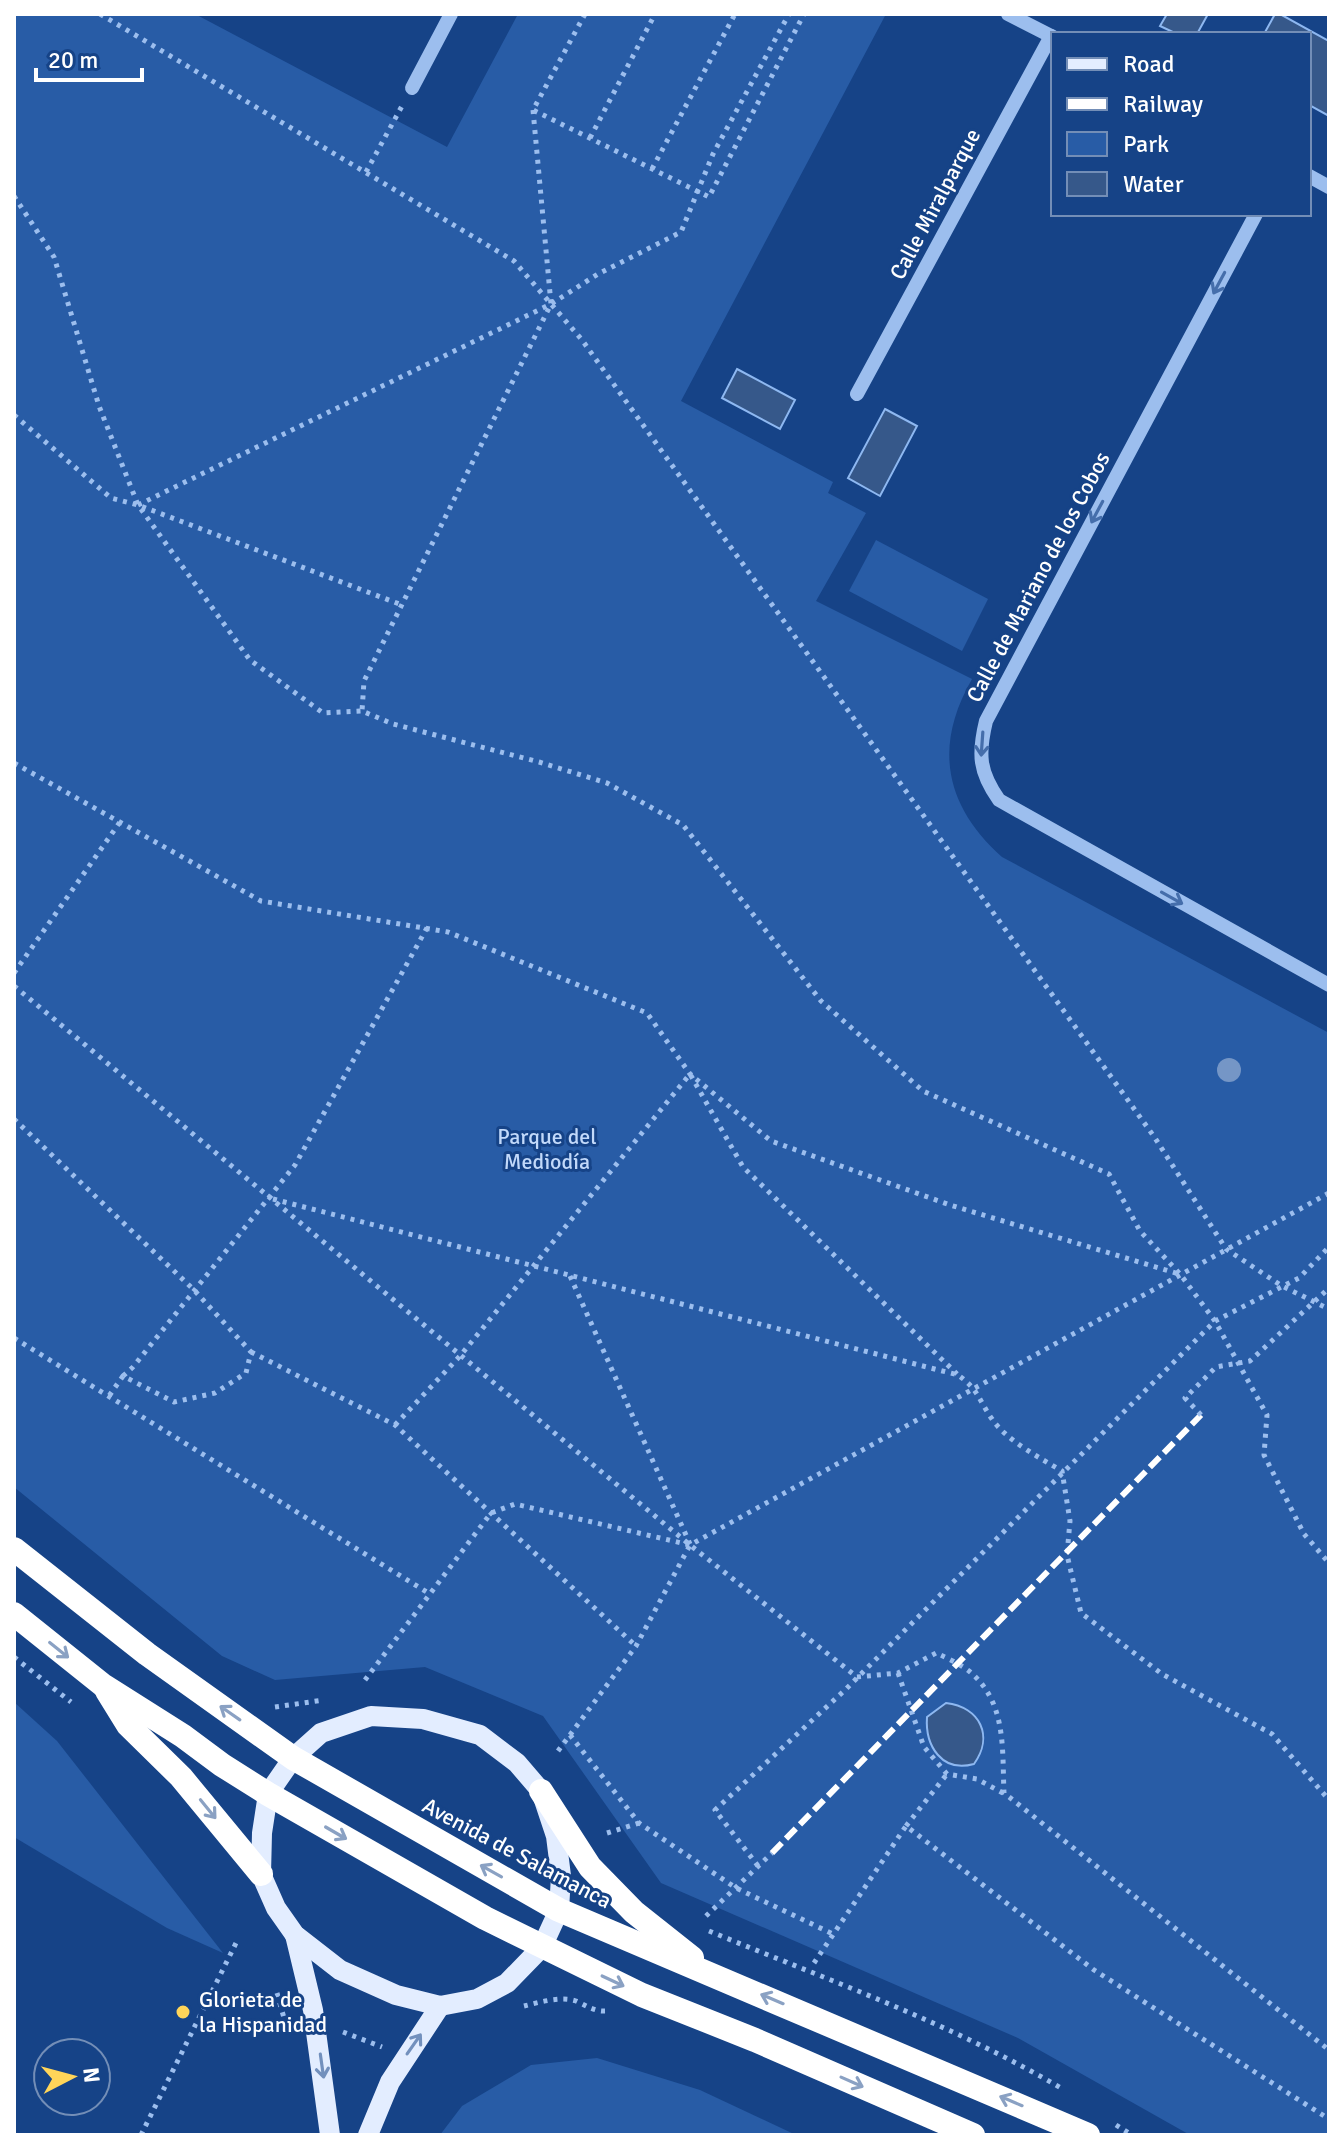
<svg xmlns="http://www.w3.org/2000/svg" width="1343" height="2149" viewBox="0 0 1343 2149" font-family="Signika,sans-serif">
<rect width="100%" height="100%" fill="#164387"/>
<!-- green -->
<g fill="#285ca6">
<path d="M14,14H195L447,147L518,14H886L681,401L833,482L828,493L866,513L816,601L972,679C933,747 945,806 1002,857L1329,1033V2135H1190L1018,2038L661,1883L543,1716L425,1667L275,1680L222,1656L14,1487Z"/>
<polygon points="876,540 988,599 962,651 849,591"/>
<polygon points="14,1702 57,1741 223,1953 167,1928 14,1837"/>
<polygon points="597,2058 700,2090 796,2135 440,2135 462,2106 531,2065"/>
</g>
<!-- water -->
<g fill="#36588a" stroke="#8eb8f1" stroke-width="2">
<polygon points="1167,14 1208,14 1197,34 1177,34 1160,26"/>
<polygon points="1275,14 1280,14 1329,41 1329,116 1309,105 1309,34 1264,34"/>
<polygon points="737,369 795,400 780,429 722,398"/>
<polygon points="885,409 917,426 880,496 848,478"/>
<path d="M946,1703C980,1707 994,1736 974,1764C942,1773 925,1746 927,1717Z"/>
</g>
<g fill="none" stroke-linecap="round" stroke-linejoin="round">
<!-- path -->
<g stroke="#9cbeee" stroke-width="5" stroke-dasharray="4 6" stroke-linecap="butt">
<polyline points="100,14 514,261 582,340 1155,1138 1226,1249 1282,1286 1329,1309"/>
<polyline points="585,14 533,110 709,197 804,14"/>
<polyline points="533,110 551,304 364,681 362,711 393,724 539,762 607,783 683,825 821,1001 923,1091 1109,1174 1140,1231 1180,1274 1215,1321 1267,1415 1264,1455 1304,1534 1329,1563"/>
<polyline points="590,138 655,14"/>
<polyline points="652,169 735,14"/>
<polyline points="366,172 402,106"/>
<polyline points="14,196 54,257 99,406 138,505 250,660 323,713 362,711"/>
<polyline points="14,415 111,498 138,505 402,605"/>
<polyline points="138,505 551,304 598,274 681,232 713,154 789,14"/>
<polyline points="14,763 261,901 448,932 647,1013 690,1074 771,1141 950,1205 1179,1274"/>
<polyline points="14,973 120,822"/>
<path d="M14,986L690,1545L857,1677L898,1673L936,1653C947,1658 960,1664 969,1671C1007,1702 1002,1749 1004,1793L1329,2050"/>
<polyline points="14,1119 194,1290 251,1352 246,1373 215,1393 174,1402 123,1376 109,1396"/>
<path d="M273,1199L958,1375C979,1390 978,1399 992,1419C1006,1440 1040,1458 1062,1471L1070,1521L1067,1555L1081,1613L1162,1674L1272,1734L1329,1800"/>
<polyline points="570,1276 690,1544"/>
<polyline points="14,1338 430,1594"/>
<polyline points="251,1352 395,1425 636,1646"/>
<polyline points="123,1376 133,1367 295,1165 428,926"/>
<polyline points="395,1425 460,1356 690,1074 743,1167 957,1374"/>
<polyline points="14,1657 71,1702"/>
<polyline points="898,1673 924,1747 947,1774 977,1779 1003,1793"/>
<polyline points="365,1680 491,1513 515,1504 690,1545 1329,1193"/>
<polyline points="275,1707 324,1700"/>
<polyline points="570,1735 639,1823 736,1888 833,1934"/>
<polyline points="558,1751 636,1646 690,1545"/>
<polyline points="906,1826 947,1774"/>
<polyline points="607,1833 639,1823"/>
<polyline points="758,1866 715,1810 846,1689 1215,1321 1299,1278 1329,1247"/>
<polyline points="706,1916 772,1853"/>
<path d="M709,1931C828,1980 950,2023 1061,2088"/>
<polyline points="814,1963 906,1826 1094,1970 1329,2119"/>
<polyline points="277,1993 284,2018"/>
<path d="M524,2006C540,2002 561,1996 576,2001C587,2006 595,2012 607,2011"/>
<polyline points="343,2032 382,2047"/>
<polyline points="1116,2125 1132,2135"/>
<polyline points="141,2135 238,1939"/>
</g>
<!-- minor -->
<g stroke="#9cbeee" stroke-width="14">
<polyline points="1008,14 1053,37"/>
<polyline points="412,88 451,14"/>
<polyline points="1309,176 1329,187"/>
<path d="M1256,214L986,721C978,754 979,772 999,800L1329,985"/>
<polyline points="857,394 1051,36"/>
</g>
<!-- major -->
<g stroke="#e3edff" stroke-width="20">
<polygon points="371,1716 423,1719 480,1735 517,1763 541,1791 556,1836 561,1876 559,1910 542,1947 507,1983 477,1999 440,2006 396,1995 340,1970 295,1935 276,1908 261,1874 262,1833 268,1794 293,1758 321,1733"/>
<polyline points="295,1935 313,2010 330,2135"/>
<polyline points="368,2135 390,2082 440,2006"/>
</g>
<!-- highway -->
<g stroke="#fff" stroke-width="24">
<polyline points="14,1549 147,1654 293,1758 559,1910 1088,2135"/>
<polyline points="14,1614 104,1686 183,1736 222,1765 268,1794 485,1918 642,1995 755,2040 973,2135"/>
<polyline points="107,1691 128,1725 181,1777 261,1874"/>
<polyline points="541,1791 590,1867 634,1912 692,1958"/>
</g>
<!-- rail -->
<polyline stroke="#fff" stroke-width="6" stroke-dasharray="14 6" stroke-linecap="butt" points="772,1853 1201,1415"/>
<!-- path-bridge -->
<polyline stroke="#9cbeee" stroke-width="5" stroke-dasharray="4 6" stroke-linecap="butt" points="1201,1415 1185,1398 1216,1367 1250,1361 1329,1288"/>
</g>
<!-- trees -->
<circle fill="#7596c6" cx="1229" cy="1070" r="12"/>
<!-- one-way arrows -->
<defs><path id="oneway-shaft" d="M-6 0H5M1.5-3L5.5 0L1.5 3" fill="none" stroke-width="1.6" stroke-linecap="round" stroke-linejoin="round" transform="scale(2)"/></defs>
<g stroke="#456eab">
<use href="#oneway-shaft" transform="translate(1219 283) rotate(118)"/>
<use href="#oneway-shaft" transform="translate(1097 512) rotate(118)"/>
<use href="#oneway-shaft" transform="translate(982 744) rotate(94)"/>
<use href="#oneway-shaft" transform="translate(1172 898) rotate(29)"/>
</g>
<g stroke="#8aa1c3">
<use href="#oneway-shaft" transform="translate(59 1650) rotate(39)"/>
<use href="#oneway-shaft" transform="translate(230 1713) rotate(-145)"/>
<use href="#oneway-shaft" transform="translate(208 1809) rotate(51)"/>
<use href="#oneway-shaft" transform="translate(336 1833) rotate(30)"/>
<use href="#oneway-shaft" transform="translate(491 1871) rotate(-151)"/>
<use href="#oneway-shaft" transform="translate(613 1981) rotate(25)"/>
<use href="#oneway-shaft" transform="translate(772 1999) rotate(-157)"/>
<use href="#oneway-shaft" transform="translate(852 2082) rotate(24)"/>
<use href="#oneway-shaft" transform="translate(1011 2101) rotate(-157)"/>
</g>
<g stroke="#7290bd">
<use href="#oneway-shaft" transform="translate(414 2044) rotate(-55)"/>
<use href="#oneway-shaft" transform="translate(322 2066) rotate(82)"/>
</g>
<!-- markers -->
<circle fill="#ffd559" stroke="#164387" stroke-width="3" cx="183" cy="2012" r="8"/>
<g text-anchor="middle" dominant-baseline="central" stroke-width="6" stroke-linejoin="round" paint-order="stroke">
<!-- street labels -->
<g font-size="22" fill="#fff" stroke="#164387">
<text transform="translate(935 204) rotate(-62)">Calle Miralparque</text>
<text transform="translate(1038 577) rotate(-62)">Calle de Mariano de los Cobos</text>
<text transform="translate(517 1853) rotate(28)">Avenida de Salamanca</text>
</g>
<!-- park labels -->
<g font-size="22" fill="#c2d9fa" stroke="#164387">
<text x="547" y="1136">Parque del<tspan x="547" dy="25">Mediodía</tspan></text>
</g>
<!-- poi labels -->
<g font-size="22" fill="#fff" stroke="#164387" text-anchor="start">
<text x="199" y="1999">Glorieta de<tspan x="199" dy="25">la Hispanidad</tspan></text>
</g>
</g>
<!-- border -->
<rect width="1343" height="2149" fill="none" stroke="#ffffff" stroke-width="32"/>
<!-- legend -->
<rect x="1051" y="32" width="260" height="184" fill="#164387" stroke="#738eb7" stroke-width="2"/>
<rect x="1067" y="58" width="40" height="12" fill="#e3edff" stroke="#738eb7" stroke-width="2"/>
<text x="1123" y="72" font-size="24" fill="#ffffff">Road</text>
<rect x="1067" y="98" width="40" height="12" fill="#ffffff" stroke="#738eb7" stroke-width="2"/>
<text x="1123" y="112" font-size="24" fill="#ffffff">Railway</text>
<rect x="1067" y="132" width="40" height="24" fill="#285ca6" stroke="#738eb7" stroke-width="2"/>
<text x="1123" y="152" font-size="24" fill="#ffffff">Park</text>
<rect x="1067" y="172" width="40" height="24" fill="#36588a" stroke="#738eb7" stroke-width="2"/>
<text x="1123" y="192" font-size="24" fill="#ffffff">Water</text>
<!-- north arrow -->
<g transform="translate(72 2077) rotate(84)"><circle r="38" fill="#164387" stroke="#738eb7" stroke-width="2"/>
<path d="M0-6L14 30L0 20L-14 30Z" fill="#ffd559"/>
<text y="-12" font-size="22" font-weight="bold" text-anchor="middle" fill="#ffffff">N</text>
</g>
<!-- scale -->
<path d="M36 68v12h106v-12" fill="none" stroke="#ffffff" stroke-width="4"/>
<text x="48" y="68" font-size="24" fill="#ffffff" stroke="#164387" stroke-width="6" paint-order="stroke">20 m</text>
</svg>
